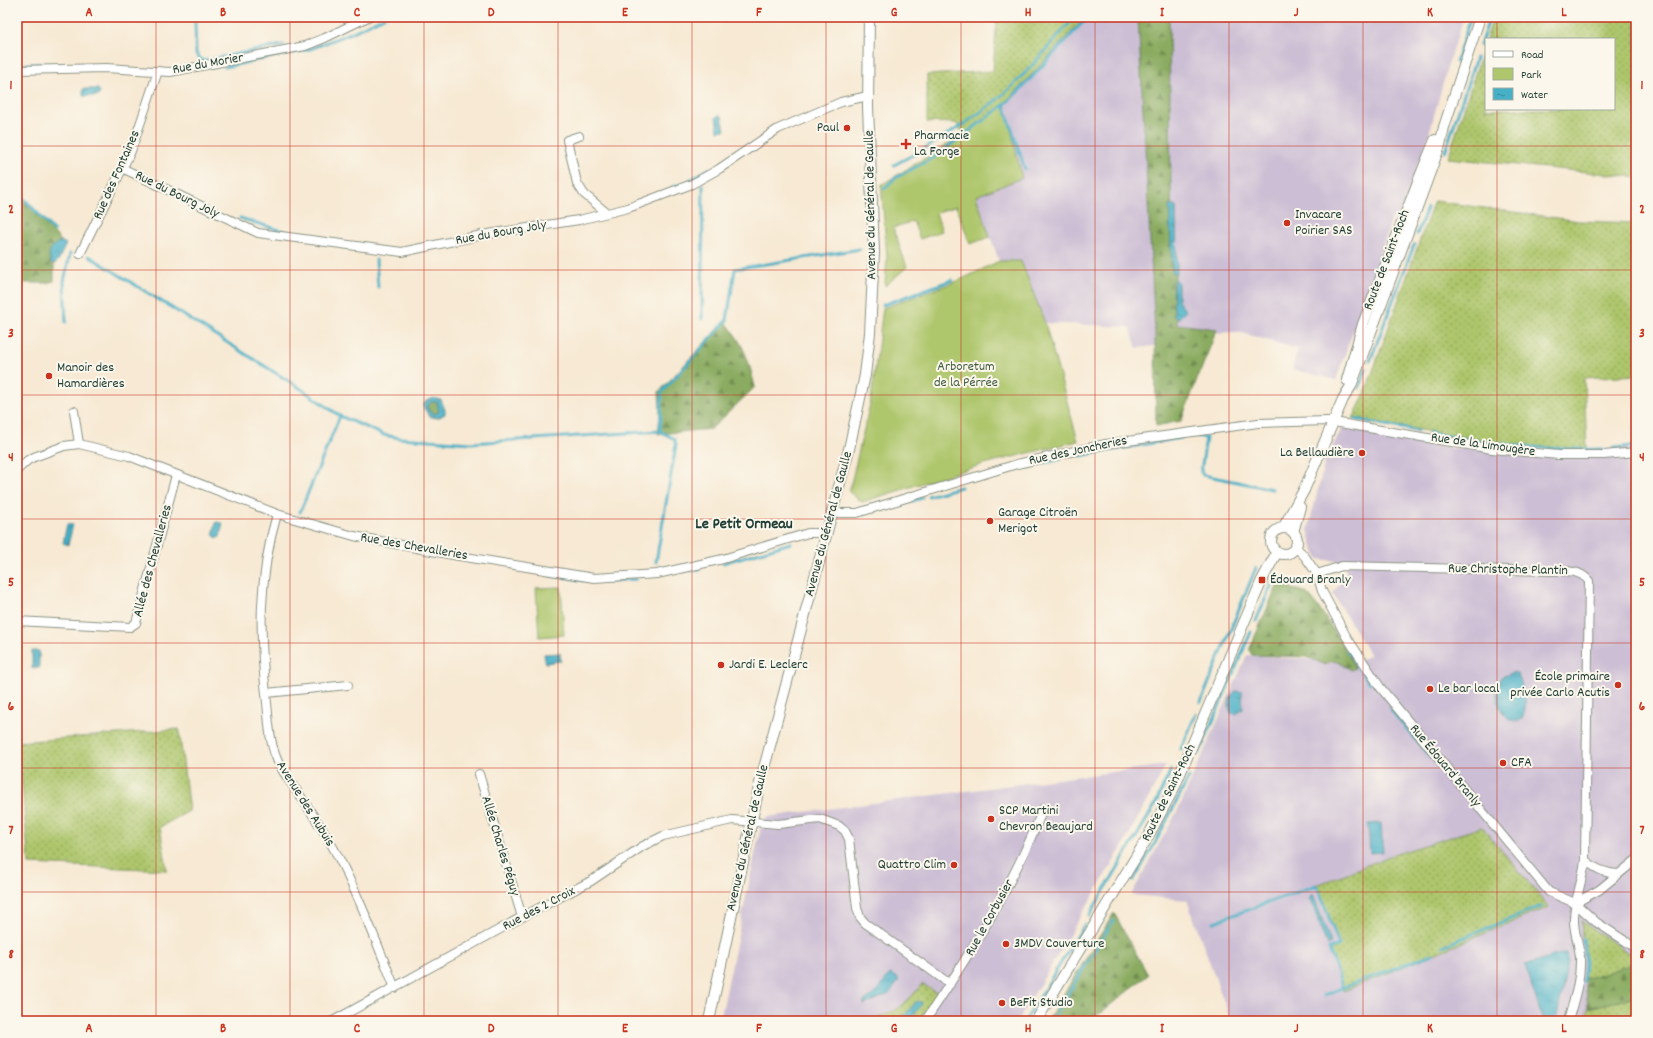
<svg xmlns="http://www.w3.org/2000/svg" width="1653" height="1038" viewBox="0 0 1653 1038" font-family="Dekko,sans-serif">
<defs>
<pattern id="grass-dots" width="8" height="8" patternUnits="userSpaceOnUse"><rect width="8" height="8" fill="#aec66c"/><path d="M2 2h.1M6 6h.1" fill="none" stroke="#8da25a" stroke-width="1.8" stroke-linecap="round"/></pattern>
<pattern id="forest-firs" width="22" height="20" patternUnits="userSpaceOnUse"><rect width="22" height="20" fill="#8aab60"/><path d="M5 1l3.5 6h-7zM16 11l3.5 6h-7z" fill="#708c50"/></pattern>
<pattern id="water-ripples" width="26" height="14" patternUnits="userSpaceOnUse"><rect width="26" height="14" fill="#47afc6"/><path d="M2 4q2-2 4 0t4 0M15 11q2-2 4 0t4 0" fill="none" stroke="#3b90a2"/></pattern>
</defs>
<rect width="100%" height="100%" fill="#fbf7ec"/>
<filter id="ink" filterUnits="userSpaceOnUse"><feTurbulence type="fractalNoise" baseFrequency=".025" numOctaves="2"/><feDisplacementMap in="SourceGraphic" scale="8" xChannelSelector="R" yChannelSelector="G"/><feConvolveMatrix kernelMatrix="1 2 1 2 8 2 1 2 1" color-interpolation-filters="sRGB"/></filter>
<filter id="wash" filterUnits="userSpaceOnUse"><feTurbulence type="fractalNoise" baseFrequency=".012" numOctaves="4" result="noise"/><feDisplacementMap in="SourceGraphic" scale="16" xChannelSelector="R" yChannelSelector="G"/><feGaussianBlur stdDeviation="0.9" result="paint"/><feColorMatrix in="noise" values="0 0 0 0 0 0 0 0 0 0 0 0 0 0 0 0 0 1.4 0 .05"/><feComposite in="paint" operator="in"/></filter>
<g filter="url(#wash)">
<rect width="100%" height="100%" fill="#f7e9d3"/>
<!-- industrial -->
<g fill="#ccbed4">
<polygon points="1085,17 1464,17 1449,61 1424,152 1417,166 1399,216 1392,219 1336,380 1292,369 1298,349 1239,332 1168,334 1169,344 1137,348 1130,327 1045,323 1021,261 999,261 976,196 1022,178 1005,103"/>
<polygon points="1348,428 1451,448 1587,452 1636,447 1636,1021 1231,1021 1187,900 1131,895 1179,808 1247,655 1355,663 1370,655 1333,594 1346,573 1346,562 1318,559 1314,551 1308,530 1325,461 1341,430"/>
<polygon points="1166,765 1124,844 1018,1021 720,1021 762,821 767,817"/>
</g>
<!-- grass -->
<g fill="url(#grass-dots)" stroke="#668250">
<polygon points="997,17 1085,17 1005,103 964,134 956,123 927,122 927,75 993,71"/>
<polygon points="1494,17 1636,17 1636,177 1448,158 1486,40 1486,109 1614,109 1614,39 1486,39"/>
<polygon points="1434,201 1579,221 1636,223 1636,375 1584,378 1587,452 1518,446 1353,419 1365,393"/>
<polygon points="179,729 189,811 160,827 167,870 29,864 18,742"/>
<polygon points="1482,827 1549,907 1344,991 1329,949 1339,945 1317,885 1390,856"/>
<polygon points="1581,921 1636,958 1636,963 1585,979"/>
<path d="M922,984L939,994L919,1021H871C895,1011 906,1005 922,984Z"/>
<polygon points="1636,997 1636,1021 1584,1021 1588,1008"/>
</g>
<!-- forest -->
<g fill="url(#forest-firs)" stroke="#54744a">
<polygon points="1138,17 1169,17 1171,190 1177,324 1217,329 1181,421 1156,426 1155,332"/>
<path d="M17,190L61,241C50,247 47,251 51,263L54,264V281L46,283H17Z"/>
<path d="M725,321C744,345 748,357 755,387L711,429L658,434L660,414L659,392Z"/>
<circle cx="433" cy="408" r="6"/>
<path d="M1287,582L1292,589C1296,590 1303,591 1306,593C1316,600 1350,655 1355,668L1351,670L1338,662L1331,661L1326,665L1307,657L1252,655L1249,650L1278,584Z"/>
<polygon points="1114,913 1148,975 1090,1021 1047,1021"/>
<polygon points="1636,963 1636,997 1588,1008 1585,979"/>
</g>
<!-- park -->
<g fill="#aec66c" stroke="#668250">
<polygon points="1005,103 1022,178 976,196 990,237 970,244 956,206 936,213 942,231 920,239 913,221 893,228 907,267 885,286 887,256 881,185 964,134"/>
<polygon points="999,261 1021,261 1045,323 1078,441 984,464 862,502 849,492 871,400 883,308 960,280"/>
<polygon points="561,587 564,635 539,637 536,588"/>
</g>
<!-- water -->
<g fill="url(#water-ripples)" stroke="#33767d" fill-rule="evenodd">
<polygon points="83,89 98,89 100,93 98,96 83,96"/>
<polygon points="719,115 722,116 725,130 718,131 716,117"/>
<polygon points="1171,205 1176,207 1177,273 1173,273 1172,270 1169,207"/>
<path d="M61,241L66,244L58,261L54,264L51,263C47,251 50,247 61,241Z"/>
<polygon points="1173,280 1178,281 1178,301 1186,311 1179,318 1174,316"/>
<path d="M433,398L441,400L445,410V414L438,418L430,417L423,407L425,402ZM431,402H437L439,412L435,414L430,412L427,407Z"/>
<polygon points="216,522 223,523 220,537 217,538 213,535"/>
<polygon points="67,524 73,525 68,545 63,543"/>
<rect x="32" y="651" width="7" height="17"/>
<polygon points="560,653 561,661 545,663 544,654"/>
<path d="M1514,672L1517,674C1524,686 1531,713 1518,722C1498,719 1492,692 1501,677Z"/>
<path d="M1236,691L1242,692L1243,709C1239,713 1236,715 1231,713C1227,706 1230,695 1236,691Z"/>
<polygon points="1381,823 1383,852 1370,853 1368,824"/>
<polygon points="1313,894 1331,943 1327,946 1310,897"/>
<polygon points="1563,953 1566,953 1568,962 1556,1021 1543,1021 1525,965"/>
<polygon points="890,974 898,978 898,982 889,994 864,1005 864,1001 876,993"/>
<polygon points="917,1001 921,1002 922,1004 909,1021 896,1021 903,1017"/>
</g>
<g fill="none" stroke-linecap="round" stroke-linejoin="round">
<!-- stream -->
<g stroke="#47afc6" stroke-width="3">
<polyline points="195,22 196,54 203,61 283,45"/>
<polyline points="1480,45 1490,17"/>
<polyline points="1456,62 1471,17"/>
<polyline points="17,65 40,64"/>
<polyline points="225,67 310,49 351,33 384,17"/>
<polyline points="1004,105 1025,169"/>
<polyline points="1445,152 1476,58"/>
<path d="M894,165C934,144 973,121 1007,91C1031,69 1053,41 1075,17"/>
<polyline points="690,180 709,169"/>
<polyline points="673,187 681,184"/>
<polyline points="884,189 895,178 933,158 1004,105 1020,90 1088,17"/>
<polyline points="17,191 54,231"/>
<polyline points="240,218 289,233"/>
<polyline points="1417,234 1427,208"/>
<polyline points="89,256 303,390 340,416 384,435 400,438 471,443 660,431 662,392 727,320 735,269 860,249"/>
<polyline points="376,260 378,287"/>
<polyline points="883,305 952,280"/>
<polyline points="702,319 703,185"/>
<polyline points="66,322 64,282 70,254"/>
<polyline points="1370,361 1414,245"/>
<polyline points="1359,388 1366,369"/>
<polyline points="1355,419 1417,431"/>
<path d="M1429,433C1486,443 1544,451 1602,449"/>
<polyline points="1194,435 1206,438 1201,472 1203,475 1272,489"/>
<polyline points="1613,448 1636,446"/>
<polyline points="1080,456 1181,438"/>
<polyline points="1027,467 1061,459"/>
<polyline points="993,476 1010,471"/>
<polyline points="928,496 961,487"/>
<polyline points="902,504 922,498"/>
<polyline points="300,512 340,416"/>
<polyline points="656,562 676,445 674,439 660,431"/>
<polyline points="723,563 791,543"/>
<polyline points="691,571 700,569"/>
<polyline points="549,575 585,580"/>
<polyline points="606,581 636,579"/>
<polyline points="1256,621 1273,581"/>
<polyline points="1347,650 1360,670"/>
<polyline points="1362,673 1370,683"/>
<polyline points="1201,702 1256,568"/>
<polyline points="1391,710 1430,757"/>
<polyline points="1181,749 1196,714"/>
<polyline points="1199,754 1251,632"/>
<polyline points="1133,881 1154,845 1189,777"/>
<polyline points="1089,916 1154,807 1171,770"/>
<polyline points="1214,922 1317,885 1339,945 1329,949 1343,988"/>
<polyline points="1443,946 1542,906"/>
<polyline points="1583,982 1585,964 1583,939"/>
<polyline points="1324,995 1432,954"/>
<polyline points="1025,1021 1085,924"/>
<polyline points="1051,1021 1113,921"/>
<polyline points="1573,1021 1577,1008"/>
</g>
</g>
</g>
<g filter="url(#ink)">
<g fill="none" stroke-linecap="round" stroke-linejoin="round">
<!-- minor casing -->
<g stroke="#8b9384" stroke-width="10">
<g id="minor">
<polyline points="17,70 106,68 170,72 305,46 325,38 368,17"/>
<polyline points="579,136 567,140 577,183 584,194 607,213"/>
<polyline points="122,168 258,233 402,252 482,235 579,220 628,208 692,184 719,169 778,129 841,102 868,96"/>
<polyline points="80,254 131,151 158,71"/>
<polyline points="74,411 79,444"/>
<polyline points="17,470 28,460 34,457 64,446 79,444 129,456 277,514 354,536 453,555 594,578 657,574 723,559 808,533 826,533"/>
<polyline points="832,513 857,513 1017,464 1106,444 1258,423 1328,421 1492,449 1559,455 1604,455 1636,452"/>
<path d="M277,514C258,579 259,636 267,703C269,721 269,740 276,757C282,774 295,787 305,803C315,818 325,833 334,849C358,893 376,941 395,988"/>
<polyline points="1296,547 1306,558 1317,574 1322,591 1346,636 1380,687 1549,892 1575,903 1596,922 1636,948"/>
<path d="M1317,574L1342,566L1551,571C1565,571 1579,569 1589,581L1585,860C1583,880 1575,898 1574,917C1573,930 1579,944 1580,957C1581,979 1574,1000 1568,1021"/>
<polyline points="17,621 130,627 136,623 176,475"/>
<polyline points="266,693 348,685"/>
<polyline points="479,774 522,917"/>
<path d="M1585,860C1596,869 1604,873 1618,874"/>
<polyline points="1575,903 1599,890 1636,860"/>
<polyline points="333,1021 522,917 591,881 643,846 663,836 732,820 778,824 820,819 839,826 845,831 849,839 857,908 860,917 865,923 950,984"/>
<path d="M925,1021C971,953 1013,885 1043,809"/>
</g>
</g>
<!-- tertiary casing -->
<g stroke="#8b9384" stroke-width="12">
<g id="tertiary">
<polyline points="1347,380 1363,324 1419,179 1435,140"/>
<polyline points="1283,528 1304,490 1343,399 1351,386 1440,145 1444,127 1480,17"/>
<circle cx="1284" cy="541" r="13"/>
<polyline points="1293,532 1300,507"/>
<polyline points="709,1021 759,787 849,449 865,375 870,333 874,252 868,107 869,17"/>
<polyline points="1036,1021 1145,842 1174,788 1262,580 1277,552"/>
</g>
</g>
<!-- minor -->
<use href="#minor" stroke="#fff" stroke-width="8"/>
<!-- tertiary -->
<use href="#tertiary" stroke="#fff" stroke-width="10"/>
</g>
</g>
<!-- grid -->
<path fill="none" stroke="#c8321e" stroke-width="1" stroke-opacity="0.55" d="M156,17V1021M290,17V1021M424,17V1021M558,17V1021M692,17V1021M826,17V1021M961,17V1021M1095,17V1021M1229,17V1021M1363,17V1021M1497,17V39M1497,109V1021M17,146H1636M17,270H1636M17,395H1636M17,519H1636M17,643H1636M17,768H1636M17,892H1636"/>
<!-- markers -->
<g fill="#c8321e" stroke="#fbf7ec" stroke-width="1.5">
<circle cx="847" cy="128" r="4"/>
<path d="M904 138h4v4h4v4h-4v4h-4v-4h-4v-4h4z"/>
<circle cx="1287" cy="223" r="4"/>
<circle cx="49" cy="376" r="4"/>
<circle cx="1362" cy="453" r="4"/>
<circle cx="990" cy="521" r="4"/>
<rect x="1258" y="576" width="8" height="8" rx="2"/>
<circle cx="721" cy="665" r="4"/>
<circle cx="1618" cy="685" r="4"/>
<circle cx="1430" cy="689" r="4"/>
<circle cx="1503" cy="763" r="4"/>
<circle cx="991" cy="819" r="4"/>
<circle cx="954" cy="865" r="4"/>
<circle cx="1006" cy="944" r="4"/>
<circle cx="1002" cy="1003" r="4"/>
</g>
<g text-anchor="middle" dominant-baseline="central" stroke-width="4" stroke-linejoin="round" paint-order="stroke">
<!-- street labels -->
<g font-size="14" fill="#1f3d34" stroke="#fbf7ec">
<text transform="translate(208 64) rotate(-10)">Rue du Morier</text>
<text transform="translate(117 175) rotate(-66)">Rue des Fontaines</text>
<text transform="translate(177 195) rotate(26)">Rue du Bourg Joly</text>
<text transform="translate(871 205) rotate(-91)">Avenue du Général de Gaulle</text>
<text transform="translate(501 233) rotate(-10)">Rue du Bourg Joly</text>
<text transform="translate(1387 260) rotate(-69)">Route de Saint-Roch</text>
<text transform="translate(1483 445) rotate(8)">Rue de la Limougère</text>
<text transform="translate(1078 451) rotate(-12)">Rue des Joncheries</text>
<text transform="translate(829 524) rotate(-75)">Avenue du Général de Gaulle</text>
<text transform="translate(414 547) rotate(10)">Rue des Chevalleries</text>
<text transform="translate(153 561) rotate(-75)">Allée des Chevalleries</text>
<text transform="translate(1508 570) rotate(1)">Rue Christophe Plantin</text>
<text transform="translate(1445 766) rotate(50)">Rue Édouard Branly</text>
<text transform="translate(1169 793) rotate(-64)">Route de Saint-Roch</text>
<text transform="translate(305 804) rotate(58)">Avenue des Aubuis</text>
<text transform="translate(748 838) rotate(-77)">Avenue du Général de Gaulle</text>
<text transform="translate(500 846) rotate(73)">Allée Charles Péguy</text>
<text transform="translate(539 909) rotate(-28)">Rue des 2 Croix</text>
<text transform="translate(990 918) rotate(-61)">Rue le Corbusier</text>
</g>
<!-- poi labels -->
<g font-size="14" fill="#1f3d34" stroke="#fbf7ec" text-anchor="start">
<text x="839" y="128" text-anchor="end">Paul</text>
<text x="914" y="136">Pharmacie<tspan x="914" dy="16">La Forge</tspan></text>
<text x="1295" y="215">Invacare<tspan x="1295" dy="16">Poirier SAS</tspan></text>
<text x="57" y="368">Manoir des<tspan x="57" dy="16">Hamardières</tspan></text>
<text x="1354" y="453" text-anchor="end">La Bellaudière</text>
<text x="998" y="513">Garage Citroën<tspan x="998" dy="16">Merigot</tspan></text>
<text x="1270" y="580">Édouard Branly</text>
<text x="729" y="665">Jardi E. Leclerc</text>
<text x="1610" y="677" text-anchor="end">École primaire<tspan x="1610" dy="16">privée Carlo Acutis</tspan></text>
<text x="1438" y="689">Le bar local</text>
<text x="1511" y="763">CFA</text>
<text x="999" y="811">SCP Martini<tspan x="999" dy="16">Chevron Beaujard</tspan></text>
<text x="946" y="865" text-anchor="end">Quattro Clim</text>
<text x="1014" y="944">3MDV Couverture</text>
<text x="1010" y="1003">BeFit Studio</text>
</g>
<!-- park labels -->
<g font-size="14" fill="#435f42" stroke="#fbf7ec">
<text x="966" y="367">Arboretum<tspan x="966" dy="16">de la Pérrée</tspan></text>
</g>
<!-- quarter labels -->
<g font-size="16" font-weight="bold" fill="#1f3d34" stroke="#fbf7ec">
<text x="744" y="524">Le Petit Ormeau</text>
</g>
</g>
<!-- margin -->
<rect width="1653" height="1038" fill="none" stroke="#fbf7ec" stroke-width="44"/>
<!-- legend -->
<rect x="1485" y="38" width="130" height="72" fill="#fbf7ec" stroke="#a3ada2"/>
<rect x="1493" y="51" width="20" height="6" fill="#ffffff" stroke="#a3ada2"/>
<text x="1521" y="58" font-size="12" fill="#1f3d34">Road</text>
<rect x="1493" y="68" width="20" height="12" fill="#aec66c" stroke="#a3ada2"/>
<text x="1521" y="78" font-size="12" fill="#1f3d34">Park</text>
<rect x="1493" y="88" width="20" height="12" fill="url(#water-ripples)" stroke="#a3ada2"/>
<text x="1521" y="98" font-size="12" fill="#1f3d34">Water</text>
<rect x="22" y="22" width="1609" height="994" fill="none" stroke="#c8321e" stroke-width="1.5"/>
<g font-size="13" text-anchor="middle" font-weight="bold" fill="#c8321e">
<text x="89" y="16">A</text>
<text x="223" y="16">B</text>
<text x="357" y="16">C</text>
<text x="491" y="16">D</text>
<text x="625" y="16">E</text>
<text x="759" y="16">F</text>
<text x="894" y="16">G</text>
<text x="1028" y="16">H</text>
<text x="1162" y="16">I</text>
<text x="1296" y="16">J</text>
<text x="1430" y="16">K</text>
<text x="1564" y="16">L</text>
<text x="11" y="89">1</text>
<text x="1642" y="89">1</text>
<text x="11" y="213">2</text>
<text x="1642" y="213">2</text>
<text x="11" y="337">3</text>
<text x="1642" y="337">3</text>
<text x="11" y="461">4</text>
<text x="1642" y="461">4</text>
<text x="11" y="586">5</text>
<text x="1642" y="586">5</text>
<text x="11" y="710">6</text>
<text x="1642" y="710">6</text>
<text x="11" y="834">7</text>
<text x="1642" y="834">7</text>
<text x="11" y="958">8</text>
<text x="1642" y="958">8</text>
<text x="89" y="1032">A</text>
<text x="223" y="1032">B</text>
<text x="357" y="1032">C</text>
<text x="491" y="1032">D</text>
<text x="625" y="1032">E</text>
<text x="759" y="1032">F</text>
<text x="894" y="1032">G</text>
<text x="1028" y="1032">H</text>
<text x="1162" y="1032">I</text>
<text x="1296" y="1032">J</text>
<text x="1430" y="1032">K</text>
<text x="1564" y="1032">L</text>
</g>
</svg>
